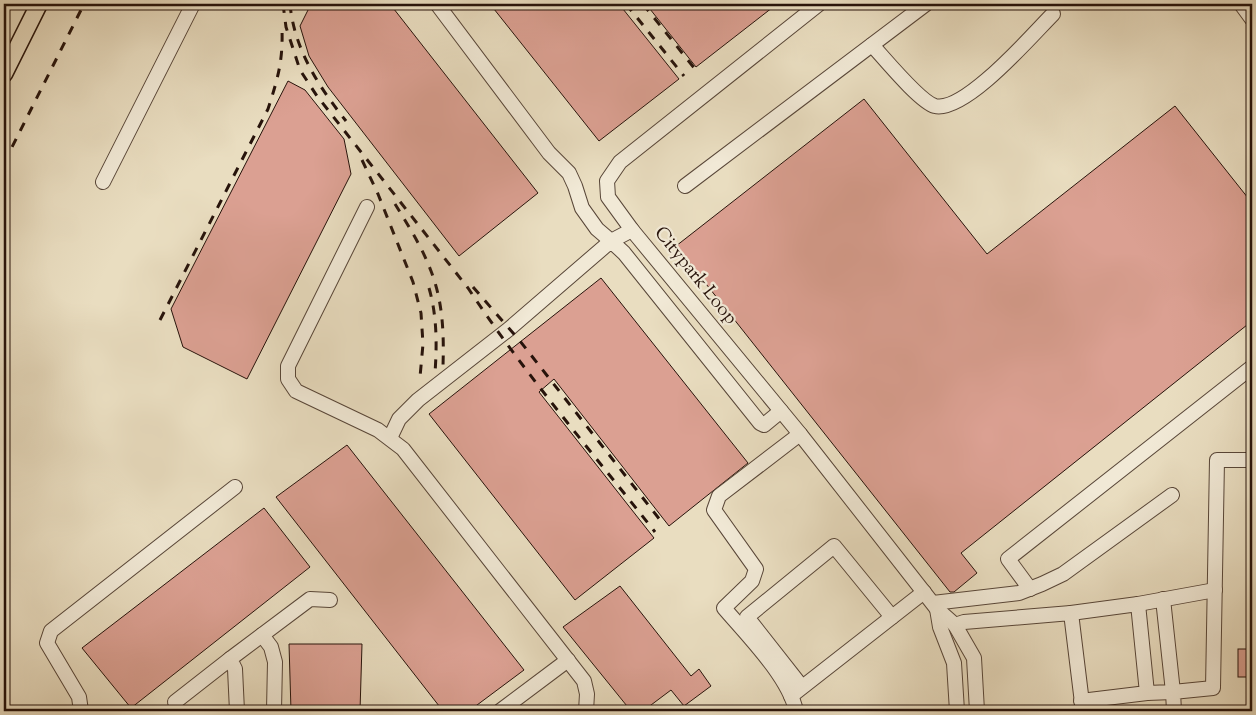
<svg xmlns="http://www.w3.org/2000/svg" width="1256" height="715" viewBox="0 0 1256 715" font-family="'Sorts Mill Goudy',serif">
<rect width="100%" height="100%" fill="#e9ddc0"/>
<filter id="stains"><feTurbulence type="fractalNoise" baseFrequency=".004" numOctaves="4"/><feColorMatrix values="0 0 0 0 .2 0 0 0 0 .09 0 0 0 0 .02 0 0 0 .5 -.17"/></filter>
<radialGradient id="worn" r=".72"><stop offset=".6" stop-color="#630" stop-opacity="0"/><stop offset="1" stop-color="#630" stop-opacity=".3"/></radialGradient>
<!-- building -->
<g fill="#dba092" stroke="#27130b">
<polygon points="311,4 390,4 538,193 459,256 328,87 309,56 300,26"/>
<polygon points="490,4 619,4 679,79 599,141"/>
<polygon points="646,4 777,4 696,67"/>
<polygon points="288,81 305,90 344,139 351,174 247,379 183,347 171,309"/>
<polygon points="864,99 987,254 1175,106 1252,203 1252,321 961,553 977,573 954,592 950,592 676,246"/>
<polygon points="601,278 748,463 669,526 554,379 539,392 654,538 575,600 429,414"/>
<polygon points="347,445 524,670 469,711 443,711 276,497"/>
<polygon points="264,508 310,567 131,708 82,648"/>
<polygon points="620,586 691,676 699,669 711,686 684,706 671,690 643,711 631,711 563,627"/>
<polygon points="289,644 362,644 360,711 291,711"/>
<rect x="1238" y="649" width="14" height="28"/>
</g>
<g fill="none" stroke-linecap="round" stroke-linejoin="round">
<!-- minor casing -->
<g stroke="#584638" stroke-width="16">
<g id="minor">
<polyline points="437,4 549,153 569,173 575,186 582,208 597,229 611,241 632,230"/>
<polyline points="819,4 620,162 607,181 608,197 632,230 800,434 937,609 955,625 974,658 977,711"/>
<polyline points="1241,4 1252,19"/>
<path d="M872,45C884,58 920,102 935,106C965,113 1032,35 1053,14"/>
<polyline points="103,182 193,4"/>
<polyline points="685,186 926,4"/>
<polyline points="367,207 288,366 288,379 296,391 378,430 403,449 584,681 587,694 586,711"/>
<polyline points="390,438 399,419 418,400 509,329 611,241 624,253 760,423 764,425 781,411"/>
<polyline points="1030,589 1008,559 1252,367"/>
<polyline points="933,603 1019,593 1042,584 1063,574 1172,495"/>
<polyline points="1138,604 1215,590"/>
<polyline points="937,609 940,627 954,663 957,711"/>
<polyline points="1071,613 1138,604 1147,693 1081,701"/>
<polyline points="892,617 924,592"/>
<polyline points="955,625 964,622 1071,613 1083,711"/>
<polyline points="262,635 271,647 275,662 274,710"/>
<polyline points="1147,693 1173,692 1163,599"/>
<polyline points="791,696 892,617 834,546 747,617 802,687"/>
<polyline points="175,702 230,659"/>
<polyline points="81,711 79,697 47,643 51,631 235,487"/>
<polyline points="237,711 235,669 230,659 310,599 330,600"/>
<polyline points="500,711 568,660"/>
<path d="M796,711C789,677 747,635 724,608L752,581L756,569L714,510L719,496L800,434"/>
<polyline points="1174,711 1173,692 1213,688 1217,460 1252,460"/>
</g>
</g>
<!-- major casing -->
<g stroke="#27130b" stroke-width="19">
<polyline id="major" points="4,74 39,4"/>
</g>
<!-- minor -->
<use href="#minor" stroke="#f1e9d6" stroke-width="14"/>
<!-- major -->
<use href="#major" stroke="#e9ddc0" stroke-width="16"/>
<!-- rail -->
<g stroke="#27130b" stroke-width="3" stroke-dasharray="9 9" stroke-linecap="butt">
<path d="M283,4L286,27L300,70L317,96L468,288C524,373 592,452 655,532"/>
<path d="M290,4C294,49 319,87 346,121"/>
<polyline points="626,4 684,76"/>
<polyline points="643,4 695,69"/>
<polyline points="362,160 378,194 413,282 421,313 423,344 420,377"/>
<polyline points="4,163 84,4"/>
<path d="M395,204C408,225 422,247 431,271C443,302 444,334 443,366"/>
<polyline points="473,287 520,341 664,525"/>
<path d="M429,288C437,316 437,344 435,373"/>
<path d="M160,320L268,109C278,78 283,61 282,29"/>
</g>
</g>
<g text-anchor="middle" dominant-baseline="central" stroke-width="4.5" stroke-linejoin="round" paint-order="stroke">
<!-- street labels -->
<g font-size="19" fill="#27130b" stroke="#f1e9d6">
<text transform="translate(695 276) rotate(51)">Citypark Loop</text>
</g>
</g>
<!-- margin -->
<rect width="1256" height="715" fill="none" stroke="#e9ddc0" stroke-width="20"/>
<rect x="5" y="5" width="1246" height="705" fill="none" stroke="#27130b" stroke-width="2.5"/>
<rect x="10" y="10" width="1236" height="695" fill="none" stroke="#27130b"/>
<rect width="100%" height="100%" filter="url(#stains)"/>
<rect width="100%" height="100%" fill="url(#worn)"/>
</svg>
